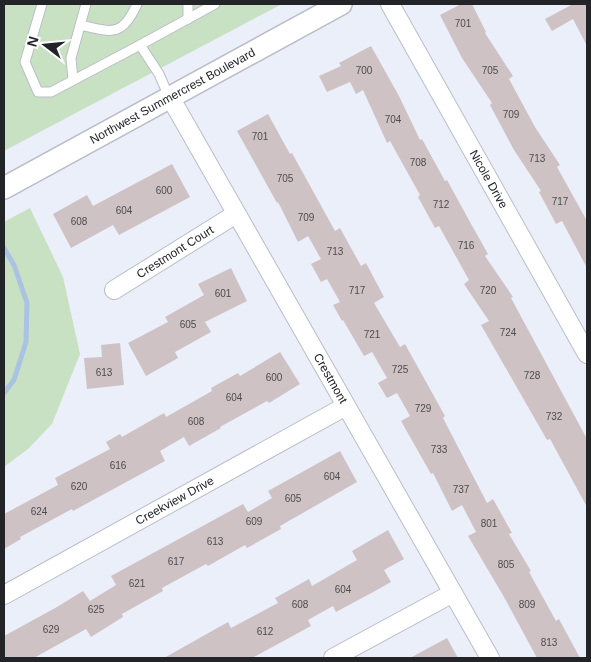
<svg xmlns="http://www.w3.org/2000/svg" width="591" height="662" viewBox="0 0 591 662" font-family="Helvetica,sans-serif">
<rect width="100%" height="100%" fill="#ebeffa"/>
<!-- green -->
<g fill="#c9e1c3">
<polygon points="4,4 282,4 4,151"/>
<polygon points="30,208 63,277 80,354 52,424 28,449 4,467 4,222"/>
</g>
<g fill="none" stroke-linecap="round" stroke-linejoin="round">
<!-- stream -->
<polyline stroke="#abc3e2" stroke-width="5" points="4,248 14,265 27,303 26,342 14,380 4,393"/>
</g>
<!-- building -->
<g fill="#cfc2c5">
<polygon points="461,4 472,4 486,32 485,33 513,76 509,79 535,127 560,165 557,167 587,221 587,268 562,221 556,224 539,192 541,191 514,150 490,105 492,103 462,58 440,15"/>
<polygon points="573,4 587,4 587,46 573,19 552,31 545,19"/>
<polygon points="371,46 399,96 420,140 422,139 445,181 447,180 470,222 488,254 485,256 513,297 511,298 587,439 587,507 550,439 547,440 481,325 489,321 464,284 469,280 439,226 435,228 418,197 420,195 390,141 387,143 363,90 356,94 350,82 327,92 319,76 341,66 339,63"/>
<polygon points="268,114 290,154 292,153 335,231 340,228 361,266 366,263 384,297 374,303 400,347 405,344 445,416 443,418 487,503 493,499 512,533 509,534 531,571 529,572 556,621 559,619 580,658 537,658 504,597 468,536 476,532 462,505 452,511 433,473 431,474 401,421 410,416 397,393 387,398 378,383 387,378 372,352 364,356 343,320 342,321 333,305 340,302 327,279 321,282 311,264 321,259 308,236 298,242 278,202 277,203 237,131"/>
<polygon points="172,164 190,197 119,235 113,225 71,248 53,214 87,195 93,206"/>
<polygon points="231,268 247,301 205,322 211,332 175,352 178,358 146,376 128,343 168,322 165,317 204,295 198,284"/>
<polygon points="120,343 124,385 87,389 84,358 102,357 101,345"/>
<polygon points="280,352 300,384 269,403 267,401 220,427 221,428 189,446 184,437 160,451 165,461 73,511 72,509 20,537 21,539 4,549 4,514 58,485 55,478 110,449 106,442 120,434 122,437 164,413 166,417 212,391 211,388 238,373 240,376"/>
<polygon points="340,451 357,482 280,526 281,529 247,548 245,545 208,566 206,564 162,588 163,591 122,614 123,617 91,637 86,629 34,658 4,658 4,636 57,607 83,591 90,601 116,585 111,576 243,504 248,512 272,498 268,491"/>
<polygon points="388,530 404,559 384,570 391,582 375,591 336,612 333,606 308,620 311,626 252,658 164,658 228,622 231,628 278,603 275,598 309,579 312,586 357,560 352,551"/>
<polygon points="447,638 458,658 410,658"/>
</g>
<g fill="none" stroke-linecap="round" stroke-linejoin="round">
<!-- service casing -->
<g stroke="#babdc8" stroke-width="11">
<g id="service">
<polyline points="42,4 25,62 38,92 51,92 140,45"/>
<polyline points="188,19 188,4"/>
<path d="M80,25C111,32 122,38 137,4"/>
<polyline points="73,80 71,58 86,4"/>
<polyline points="169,97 159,74 140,45 215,4"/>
</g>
</g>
<!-- minor casing -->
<g stroke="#babdc8" stroke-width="20">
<g id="minor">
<path id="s1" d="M390,4L587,354"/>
<path id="s2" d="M170,97L490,658"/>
<path id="s3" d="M114,290L236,214"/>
<path id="s4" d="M4,595L346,406"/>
<polyline points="333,658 453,593"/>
</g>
</g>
<!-- tertiary casing -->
<g stroke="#babdc8" stroke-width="24">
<g id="tertiary">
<path id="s5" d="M4,188L341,4"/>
</g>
</g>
<!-- service -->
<use href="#service" stroke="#fff" stroke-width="9"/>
<!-- minor -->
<use href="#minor" stroke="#fff" stroke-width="18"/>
<!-- tertiary -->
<use href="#tertiary" stroke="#fff" stroke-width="21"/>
</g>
<g text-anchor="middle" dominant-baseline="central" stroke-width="4" stroke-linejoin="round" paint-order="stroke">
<!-- number labels -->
<g font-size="10" fill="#4d4c4f">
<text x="463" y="23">701</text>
<text x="364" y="70">700</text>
<text x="490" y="70">705</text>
<text x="511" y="114">709</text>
<text x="393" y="119">704</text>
<text x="260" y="136">701</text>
<text x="537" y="158">713</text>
<text x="418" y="162">708</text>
<text x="285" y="178">705</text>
<text x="164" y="190">600</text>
<text x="560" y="201">717</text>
<text x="441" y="204">712</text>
<text x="124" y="210">604</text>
<text x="306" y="217">709</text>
<text x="79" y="221">608</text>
<text x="466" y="245">716</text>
<text x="335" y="251">713</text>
<text x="357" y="290">717</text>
<text x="488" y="290">720</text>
<text x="223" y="293">601</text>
<text x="188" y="324">605</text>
<text x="508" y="332">724</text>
<text x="372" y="334">721</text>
<text x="400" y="369">725</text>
<text x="104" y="372">613</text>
<text x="532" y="375">728</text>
<text x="274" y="377">600</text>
<text x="234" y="397">604</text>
<text x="423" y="408">729</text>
<text x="554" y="416">732</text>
<text x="196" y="421">608</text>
<text x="439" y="449">733</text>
<text x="118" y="465">616</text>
<text x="332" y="476">604</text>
<text x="79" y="486">620</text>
<text x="461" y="489">737</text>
<text x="293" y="498">605</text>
<text x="39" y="511">624</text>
<text x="254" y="521">609</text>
<text x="489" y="523">801</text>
<text x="215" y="541">613</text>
<text x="176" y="561">617</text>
<text x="506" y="564">805</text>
<text x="137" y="583">621</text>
<text x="343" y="589">604</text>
<text x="300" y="604">608</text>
<text x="527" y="604">809</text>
<text x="96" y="609">625</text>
<text x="51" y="629">629</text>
<text x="265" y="631">612</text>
<text x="549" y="642">813</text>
</g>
<!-- street labels -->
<g font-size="12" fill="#222428" stroke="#fcfdff">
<text stroke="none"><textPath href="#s5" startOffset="192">Northwest Summercrest Boulevard</textPath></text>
<text stroke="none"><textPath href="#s1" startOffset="201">Nicole Drive</textPath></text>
<text stroke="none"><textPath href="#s3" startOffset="72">Crestmont Court</textPath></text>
<text stroke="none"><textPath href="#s2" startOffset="324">Crestmont</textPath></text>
<text stroke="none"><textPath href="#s4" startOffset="195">Creekview Drive</textPath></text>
</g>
</g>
<!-- border -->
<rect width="591" height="662" fill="none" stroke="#222428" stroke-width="10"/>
<!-- north arrow -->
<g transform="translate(45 45) rotate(286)" stroke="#fcfdff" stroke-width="4" paint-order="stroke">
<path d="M0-4L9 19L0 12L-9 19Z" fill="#222428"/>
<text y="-8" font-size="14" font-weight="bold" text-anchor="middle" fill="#222428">N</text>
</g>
</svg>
